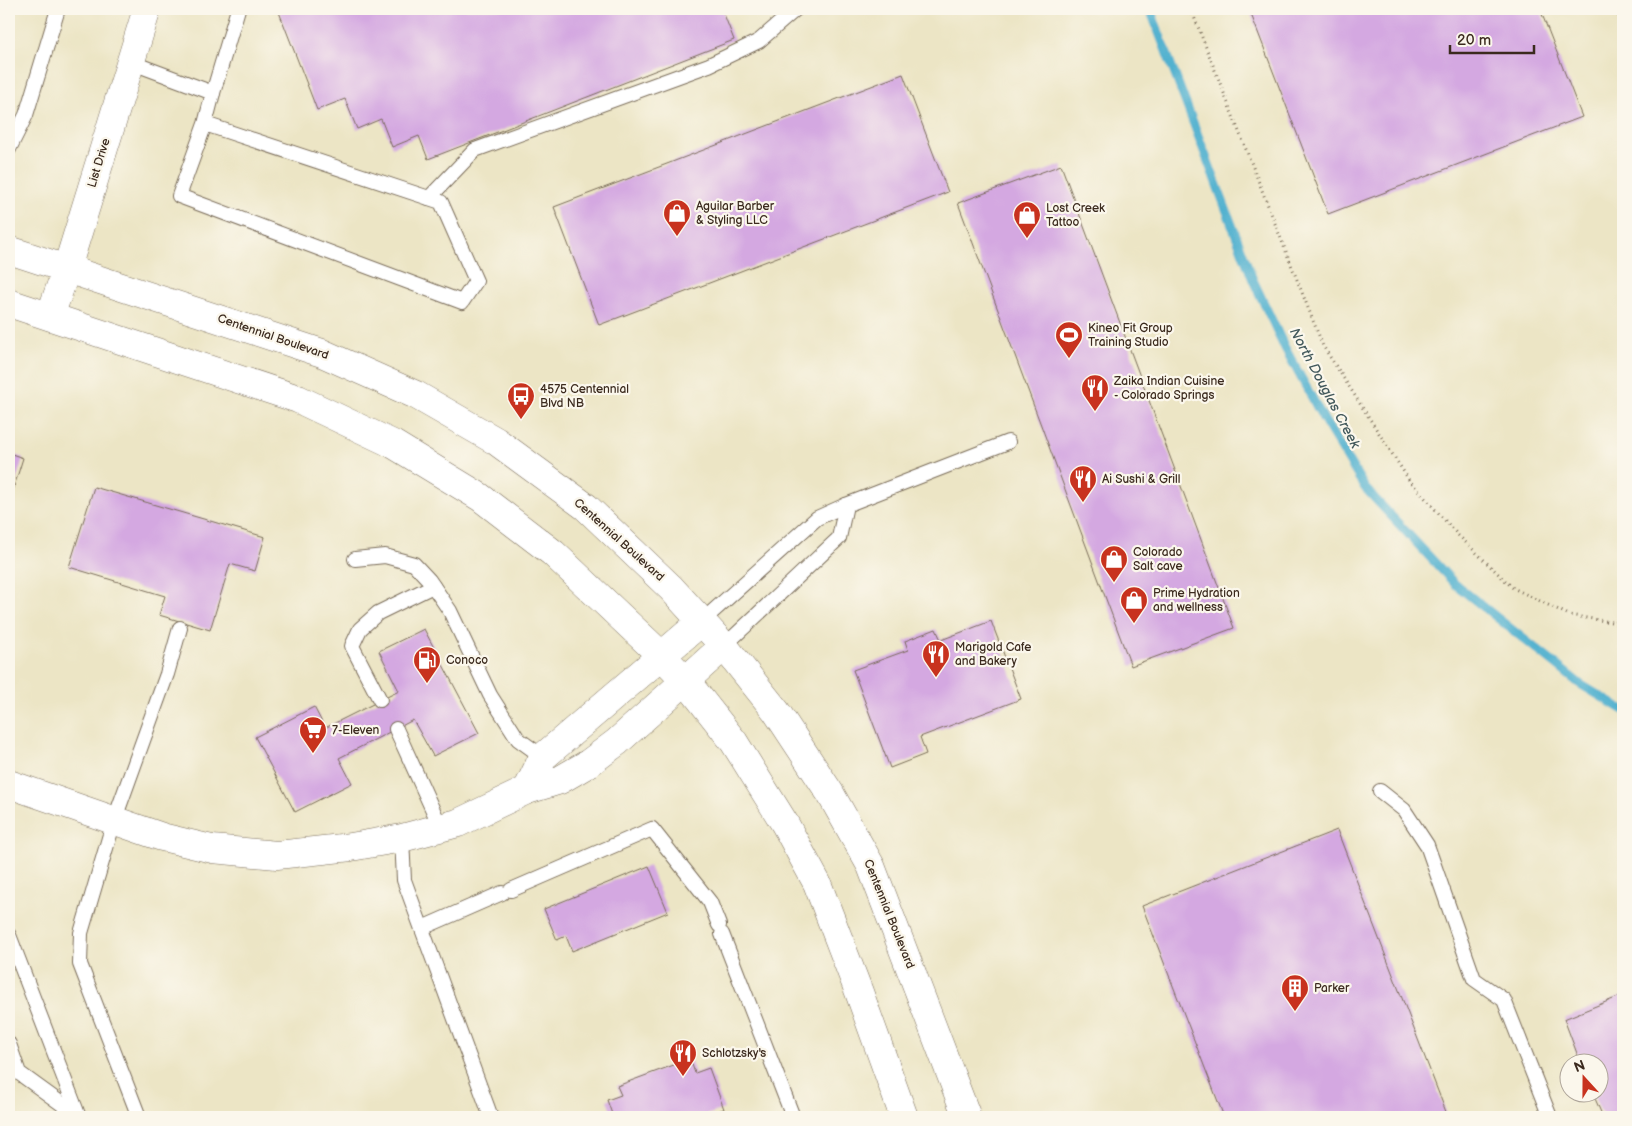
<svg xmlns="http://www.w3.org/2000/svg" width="1632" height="1126" viewBox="0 0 1632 1126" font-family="'Balsamiq Sans',sans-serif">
<rect width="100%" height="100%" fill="#fbf7ec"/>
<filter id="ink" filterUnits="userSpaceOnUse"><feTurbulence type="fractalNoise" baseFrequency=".02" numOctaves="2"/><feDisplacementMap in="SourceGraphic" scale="10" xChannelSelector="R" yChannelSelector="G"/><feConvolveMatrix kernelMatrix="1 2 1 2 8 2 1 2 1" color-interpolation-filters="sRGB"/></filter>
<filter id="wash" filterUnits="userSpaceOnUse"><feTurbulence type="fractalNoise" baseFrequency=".0096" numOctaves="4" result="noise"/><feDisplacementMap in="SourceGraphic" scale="20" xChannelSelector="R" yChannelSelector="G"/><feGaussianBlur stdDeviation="1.12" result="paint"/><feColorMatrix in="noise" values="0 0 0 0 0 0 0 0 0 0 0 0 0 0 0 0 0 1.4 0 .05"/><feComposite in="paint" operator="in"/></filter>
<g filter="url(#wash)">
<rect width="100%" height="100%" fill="#ece5c5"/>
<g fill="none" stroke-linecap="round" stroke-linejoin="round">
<!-- stream -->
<polyline stroke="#51b1cf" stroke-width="9" points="1150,9 1253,280 1285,348 1324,420 1365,488 1455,584 1580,684 1623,710"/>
</g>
<g id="blocks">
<!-- building -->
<g fill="#d4a8e1">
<polygon points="287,9 722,9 734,40 428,159 419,136 392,147 381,119 357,129 345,99 317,110 279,12"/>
<polygon points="1249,9 1540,9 1582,117 1328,214"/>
<polygon points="903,74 948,192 599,325 554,207"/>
<polygon points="1061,165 1234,628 1131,666 958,203"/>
<polygon points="9,453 23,458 9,503"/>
<polygon points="94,487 265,537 255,571 230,564 210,630 159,615 165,596 69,567"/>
<polygon points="991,621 1021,699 920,737 926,754 890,768 853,670 908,650 905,641 936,629 941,640"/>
<polygon points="424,629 479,733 433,756 413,720 339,758 352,783 295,812 255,737 314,707 325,728 399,691 379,651"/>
<polygon points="1337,830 1448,1117 1224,1117 1142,906"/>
<polygon points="649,866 668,912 572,951 566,936 557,940 544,909"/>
<polygon points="1623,995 1623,1117 1603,1117 1593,1094 1600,1094 1600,1064 1581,1064 1564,1019"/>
<polygon points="690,1059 695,1073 709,1068 724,1109 700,1117 613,1117 607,1100 621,1095 617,1086"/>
</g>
</g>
</g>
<g filter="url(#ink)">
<use href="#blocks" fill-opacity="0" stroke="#796b58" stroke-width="1"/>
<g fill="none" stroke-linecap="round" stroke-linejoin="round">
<!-- service casing -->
<g stroke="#796b58" stroke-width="16">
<g id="service">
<polyline points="1622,9 1623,11"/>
<polyline points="130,62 213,93 205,124 179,196 462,302 476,281 441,202 205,124"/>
<polyline points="213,93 238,9"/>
<polyline points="9,149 26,115 58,9"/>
<polyline points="429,198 475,150 709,65 759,41 796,9"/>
<polyline points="355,559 385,556 414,564 429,580 450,611 490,695 518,739 543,757"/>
<polyline points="701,622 817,518 846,505 1008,442"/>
<polyline points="724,646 839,538 846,505"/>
<polyline points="380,700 352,646 360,629 378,613 433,586"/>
<polyline points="396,729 441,828"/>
<polyline points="1380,791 1404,810 1427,845 1474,979 1504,1000 1550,1117"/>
<polyline points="402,838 404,880 491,1117"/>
<polyline points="511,890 652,829 710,902 719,925"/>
<polyline points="422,928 502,893"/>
<polyline points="722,934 793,1117"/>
<polyline points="9,935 79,1117"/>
<polyline points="9,1044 19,1073 77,1115"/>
<polyline points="139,1117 80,964 81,933 114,821 167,674 180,628"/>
</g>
</g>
<!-- minor casing -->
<g stroke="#796b58" stroke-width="29">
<g id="minor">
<polyline points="50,316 67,268 147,9"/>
<polyline points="9,784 162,837 212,849 277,855 351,847 402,838 458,823 527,790 560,780 589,763 617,742 724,646"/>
<polyline points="527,790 543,757 701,622"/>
</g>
</g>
<!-- primary casing -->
<g stroke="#796b58" stroke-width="29">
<g id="primary">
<polyline points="9,250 322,353 416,395 496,441 586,507 671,588 724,646 776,711 830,793 871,866 967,1117"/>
<polyline points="9,303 298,399 393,444 480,497 553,553 662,656 686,681 734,742 785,824 817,883 859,992 904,1117"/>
</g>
</g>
<!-- path -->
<polyline stroke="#796b58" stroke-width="3" stroke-dasharray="1 4" stroke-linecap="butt" points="1191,9 1323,346 1409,480 1458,535 1513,588 1569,615 1623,624"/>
<!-- service -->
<use href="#service" stroke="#fff" stroke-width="14"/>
<!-- minor -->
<use href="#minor" stroke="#fff" stroke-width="28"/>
<!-- primary -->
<use href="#primary" stroke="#fff" stroke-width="28"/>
</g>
</g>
<!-- icons -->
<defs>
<g id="shop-pin" transform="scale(1.4375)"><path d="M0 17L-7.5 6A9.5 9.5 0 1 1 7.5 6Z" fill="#c8321e" stroke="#fbf7ec"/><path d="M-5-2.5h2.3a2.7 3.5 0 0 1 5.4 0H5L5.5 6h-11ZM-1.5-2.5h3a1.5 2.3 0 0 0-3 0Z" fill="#fff"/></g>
<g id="stadium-pin" transform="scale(1.4375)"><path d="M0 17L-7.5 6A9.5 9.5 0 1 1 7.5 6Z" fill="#c8321e" stroke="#fbf7ec"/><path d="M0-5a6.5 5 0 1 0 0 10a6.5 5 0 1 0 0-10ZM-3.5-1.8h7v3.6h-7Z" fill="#fff"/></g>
<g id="restaurant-pin" transform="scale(1.4375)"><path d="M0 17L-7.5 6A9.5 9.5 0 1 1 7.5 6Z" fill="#c8321e" stroke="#fbf7ec"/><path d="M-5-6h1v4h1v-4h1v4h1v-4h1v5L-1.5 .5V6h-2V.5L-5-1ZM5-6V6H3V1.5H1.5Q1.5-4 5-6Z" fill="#fff"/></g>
<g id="bus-pin" transform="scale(1.4375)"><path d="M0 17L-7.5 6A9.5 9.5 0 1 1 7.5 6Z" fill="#c8321e" stroke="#fbf7ec"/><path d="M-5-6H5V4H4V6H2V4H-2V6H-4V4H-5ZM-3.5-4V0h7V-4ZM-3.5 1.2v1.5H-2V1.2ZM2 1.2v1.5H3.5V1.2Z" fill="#fff"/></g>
<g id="fuel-pin" transform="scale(1.4375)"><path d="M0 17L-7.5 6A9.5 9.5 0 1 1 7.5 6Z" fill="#c8321e" stroke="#fbf7ec"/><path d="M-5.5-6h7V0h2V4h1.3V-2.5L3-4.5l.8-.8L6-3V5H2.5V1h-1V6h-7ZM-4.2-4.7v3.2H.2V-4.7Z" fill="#fff"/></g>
<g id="supermarket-pin" transform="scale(1.4375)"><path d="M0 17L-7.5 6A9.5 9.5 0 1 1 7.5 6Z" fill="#c8321e" stroke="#fbf7ec"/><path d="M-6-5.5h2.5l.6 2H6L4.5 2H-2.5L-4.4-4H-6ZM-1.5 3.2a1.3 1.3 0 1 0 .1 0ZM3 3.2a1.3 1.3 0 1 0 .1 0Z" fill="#fff"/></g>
<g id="building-pin" transform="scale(1.4375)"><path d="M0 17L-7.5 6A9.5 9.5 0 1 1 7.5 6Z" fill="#c8321e" stroke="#fbf7ec"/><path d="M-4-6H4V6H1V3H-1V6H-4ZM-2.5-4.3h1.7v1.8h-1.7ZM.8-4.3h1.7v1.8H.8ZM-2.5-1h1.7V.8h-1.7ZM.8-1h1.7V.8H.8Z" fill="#fff"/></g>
</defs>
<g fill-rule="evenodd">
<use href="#shop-pin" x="677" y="213"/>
<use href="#shop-pin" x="1027" y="215"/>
<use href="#stadium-pin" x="1069" y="335"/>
<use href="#restaurant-pin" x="1095" y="388"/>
<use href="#bus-pin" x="521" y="396"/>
<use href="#restaurant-pin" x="1083" y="479"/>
<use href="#shop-pin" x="1114" y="559"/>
<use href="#shop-pin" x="1134" y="600"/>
<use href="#restaurant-pin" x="936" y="654"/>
<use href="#fuel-pin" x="427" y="660"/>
<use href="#supermarket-pin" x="313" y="730"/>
<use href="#building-pin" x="1295" y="988"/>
<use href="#restaurant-pin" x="683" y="1053"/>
</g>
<g text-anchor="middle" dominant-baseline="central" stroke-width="4.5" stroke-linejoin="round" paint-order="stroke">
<!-- street labels -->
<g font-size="12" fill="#3b2a1e" stroke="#fbf7ec">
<text transform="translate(99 163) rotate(-73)">List Drive</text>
<text transform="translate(273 337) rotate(19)">Centennial Boulevard</text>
<text transform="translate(619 540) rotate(42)">Centennial Boulevard</text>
<text transform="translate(889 914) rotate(68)">Centennial Boulevard</text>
</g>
<!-- poi labels -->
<g font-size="12" fill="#3b2a1e" stroke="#fbf7ec" text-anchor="start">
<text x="696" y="206">Aguilar Barber<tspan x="696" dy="14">&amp; Styling LLC</tspan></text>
<text x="1046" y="208">Lost Creek<tspan x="1046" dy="14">Tattoo</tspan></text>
<text x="1088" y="328">Kineo Fit Group<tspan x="1088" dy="14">Training Studio</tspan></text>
<text x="1114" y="381">Zaika Indian Cuisine<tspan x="1114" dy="14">- Colorado Springs</tspan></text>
<text x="540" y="389">4575 Centennial<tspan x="540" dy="14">Blvd NB</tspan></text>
<text x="1102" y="479">Ai Sushi &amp; Grill</text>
<text x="1133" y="552">Colorado<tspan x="1133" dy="14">Salt cave</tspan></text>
<text x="1153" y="593">Prime Hydration<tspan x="1153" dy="14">and wellness</tspan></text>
<text x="955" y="647">Marigold Cafe<tspan x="955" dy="14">and Bakery</tspan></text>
<text x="446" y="660">Conoco</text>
<text x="332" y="730">7-Eleven</text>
<text x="1314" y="988">Parker</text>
<text x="702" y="1053">Schlotzsky's</text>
</g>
<!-- water labels -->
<g font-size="14" font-style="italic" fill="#43595c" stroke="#fbf7ec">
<text transform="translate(1325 388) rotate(62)">North Douglas Creek</text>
</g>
</g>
<!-- margin -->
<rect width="1632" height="1126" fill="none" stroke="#fbf7ec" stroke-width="30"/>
<!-- north arrow -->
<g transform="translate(1584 1078) rotate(339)"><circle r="24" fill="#fbf7ec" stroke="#aea59a"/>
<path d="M0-4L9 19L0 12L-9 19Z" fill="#c8321e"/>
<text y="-8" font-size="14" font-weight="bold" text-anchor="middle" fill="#3b2a1e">N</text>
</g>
<!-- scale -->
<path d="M1450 45v8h84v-8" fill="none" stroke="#3b2a1e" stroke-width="2.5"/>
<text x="1457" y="45" font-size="15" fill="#3b2a1e" stroke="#fbf7ec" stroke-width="4" paint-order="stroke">20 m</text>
</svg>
